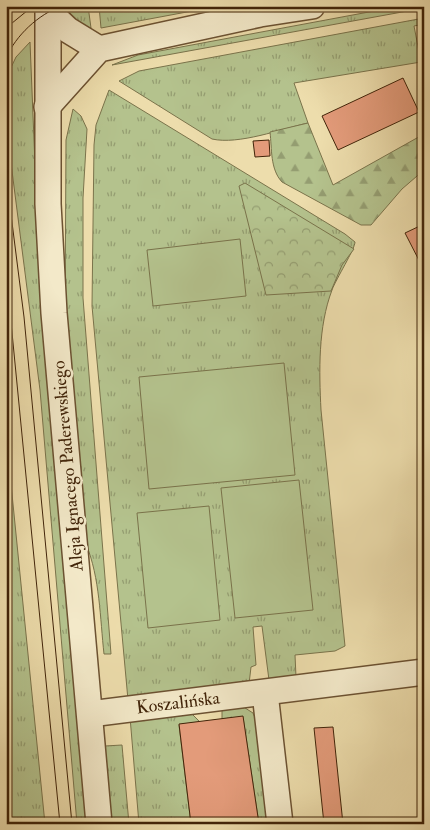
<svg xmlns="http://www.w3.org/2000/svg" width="430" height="830" viewBox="0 0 430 830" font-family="'IM FELL Double Pica',serif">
<defs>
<pattern id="grass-tufts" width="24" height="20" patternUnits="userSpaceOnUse" patternTransform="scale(1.25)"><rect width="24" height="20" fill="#b4c28d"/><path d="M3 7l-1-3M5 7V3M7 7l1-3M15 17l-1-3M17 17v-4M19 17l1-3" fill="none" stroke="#949d71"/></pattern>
<pattern id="forest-firs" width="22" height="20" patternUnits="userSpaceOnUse" patternTransform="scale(1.25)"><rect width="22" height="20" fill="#b4c28d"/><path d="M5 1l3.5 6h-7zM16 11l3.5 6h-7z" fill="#949d71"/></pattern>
<pattern id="park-crowns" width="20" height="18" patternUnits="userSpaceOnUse" patternTransform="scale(1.25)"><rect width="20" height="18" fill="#b4c28d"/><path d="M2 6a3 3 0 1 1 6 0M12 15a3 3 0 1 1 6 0" fill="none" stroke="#949d71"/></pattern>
</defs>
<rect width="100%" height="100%" fill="#edddac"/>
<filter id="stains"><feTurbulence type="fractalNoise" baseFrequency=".004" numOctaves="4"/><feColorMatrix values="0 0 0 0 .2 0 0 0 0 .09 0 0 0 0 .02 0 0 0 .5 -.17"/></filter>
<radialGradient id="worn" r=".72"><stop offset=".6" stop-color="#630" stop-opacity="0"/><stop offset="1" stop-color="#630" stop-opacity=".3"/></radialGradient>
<!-- grass -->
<g fill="url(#grass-tufts)" stroke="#7a734b">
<path d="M88,6L91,28C78,27 72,19 67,7Z"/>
<polygon points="99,6 219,6 101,28"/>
<polygon points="401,6 424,8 112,65 138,55"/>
<path d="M424,18V24L414,26L421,62L294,83L308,123C281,129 239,145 212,139L119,81L139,71Z"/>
<polygon points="30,42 40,286 89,824 77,824 40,390 6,124 7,76 16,57"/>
<path d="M109,90L345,234L355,242C355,249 336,279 332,290C318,327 319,371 321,410L345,646L335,651L295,655L296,677L269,680L262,626L253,627L256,665L251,667L249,684L128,700L92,306L94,145L96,125Z"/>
<path d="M73,109L81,116L87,129L83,198V298L111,654H104C100,618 100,578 86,544L65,329L66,140Z"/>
<polygon points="6,434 45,824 6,824"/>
<polygon points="242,706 253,713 257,722 269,824 259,824 243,717 222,719 222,707"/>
<polygon points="189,711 200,722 179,725 191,824 139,824 130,717"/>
<polygon points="122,745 129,824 111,824 105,746"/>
</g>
<!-- forest -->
<path fill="url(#forest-firs)" stroke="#7a734b" d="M308,123L333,185L424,134V170L402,189L371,225H361L282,182C270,169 272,149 270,132Z"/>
<!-- park -->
<polygon fill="url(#park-crowns)" stroke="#7a734b" points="245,183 354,249 342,265 331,291 266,295 239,186"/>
<!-- pitch -->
<g fill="#b4c28d" stroke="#7a734b">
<polygon points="240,239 246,296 153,306 147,250"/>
<polygon points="284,363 295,475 149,489 139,377"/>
<polygon points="299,480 313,610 235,618 221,488"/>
<polygon points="209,506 220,620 148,628 137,513"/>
</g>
<!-- building -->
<g fill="#e39b7a" stroke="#412409">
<polygon points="403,78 419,112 338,150 322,116"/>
<polygon points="269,140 270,156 255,157 253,141"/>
<polygon points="424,224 424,270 405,233"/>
<polygon points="243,716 259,824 191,824 179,724"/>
<polygon points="333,727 343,824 324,824 314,728"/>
</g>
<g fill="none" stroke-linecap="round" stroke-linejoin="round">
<!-- minor casing -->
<g stroke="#6c5232" stroke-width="28">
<g id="minor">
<polyline points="48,6 48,204 54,313 99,824"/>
<polyline points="49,12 68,30 99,49"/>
<polyline points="47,107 99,49 260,14 312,6"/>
<polyline points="265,693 280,824"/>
<polyline points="90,714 424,672"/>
</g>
</g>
<!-- minor -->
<use href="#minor" stroke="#f3e9c9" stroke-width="25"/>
<!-- tram -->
<g stroke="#412409" stroke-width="1">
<polyline points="6,28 33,6"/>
<path d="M6,58C16,35 38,15 61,6"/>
<polyline points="6,175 24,317 72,824"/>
<polyline points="6,271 60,824"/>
</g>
</g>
<g text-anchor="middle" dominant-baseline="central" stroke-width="5" stroke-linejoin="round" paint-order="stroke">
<!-- street labels -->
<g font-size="18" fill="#412409" stroke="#f3e9c9">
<text transform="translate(68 466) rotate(-95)">Aleja Ignacego Paderewskiego</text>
<text transform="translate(178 703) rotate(-7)">Koszalińska</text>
</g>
</g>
<!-- margin -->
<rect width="430" height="830" fill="none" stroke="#edddac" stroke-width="25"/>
<rect x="8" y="8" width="415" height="815" fill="none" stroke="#412409" stroke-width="2.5"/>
<rect x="12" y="12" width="405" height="805" fill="none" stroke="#412409"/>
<rect width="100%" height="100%" filter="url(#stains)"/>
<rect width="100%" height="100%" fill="url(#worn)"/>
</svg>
